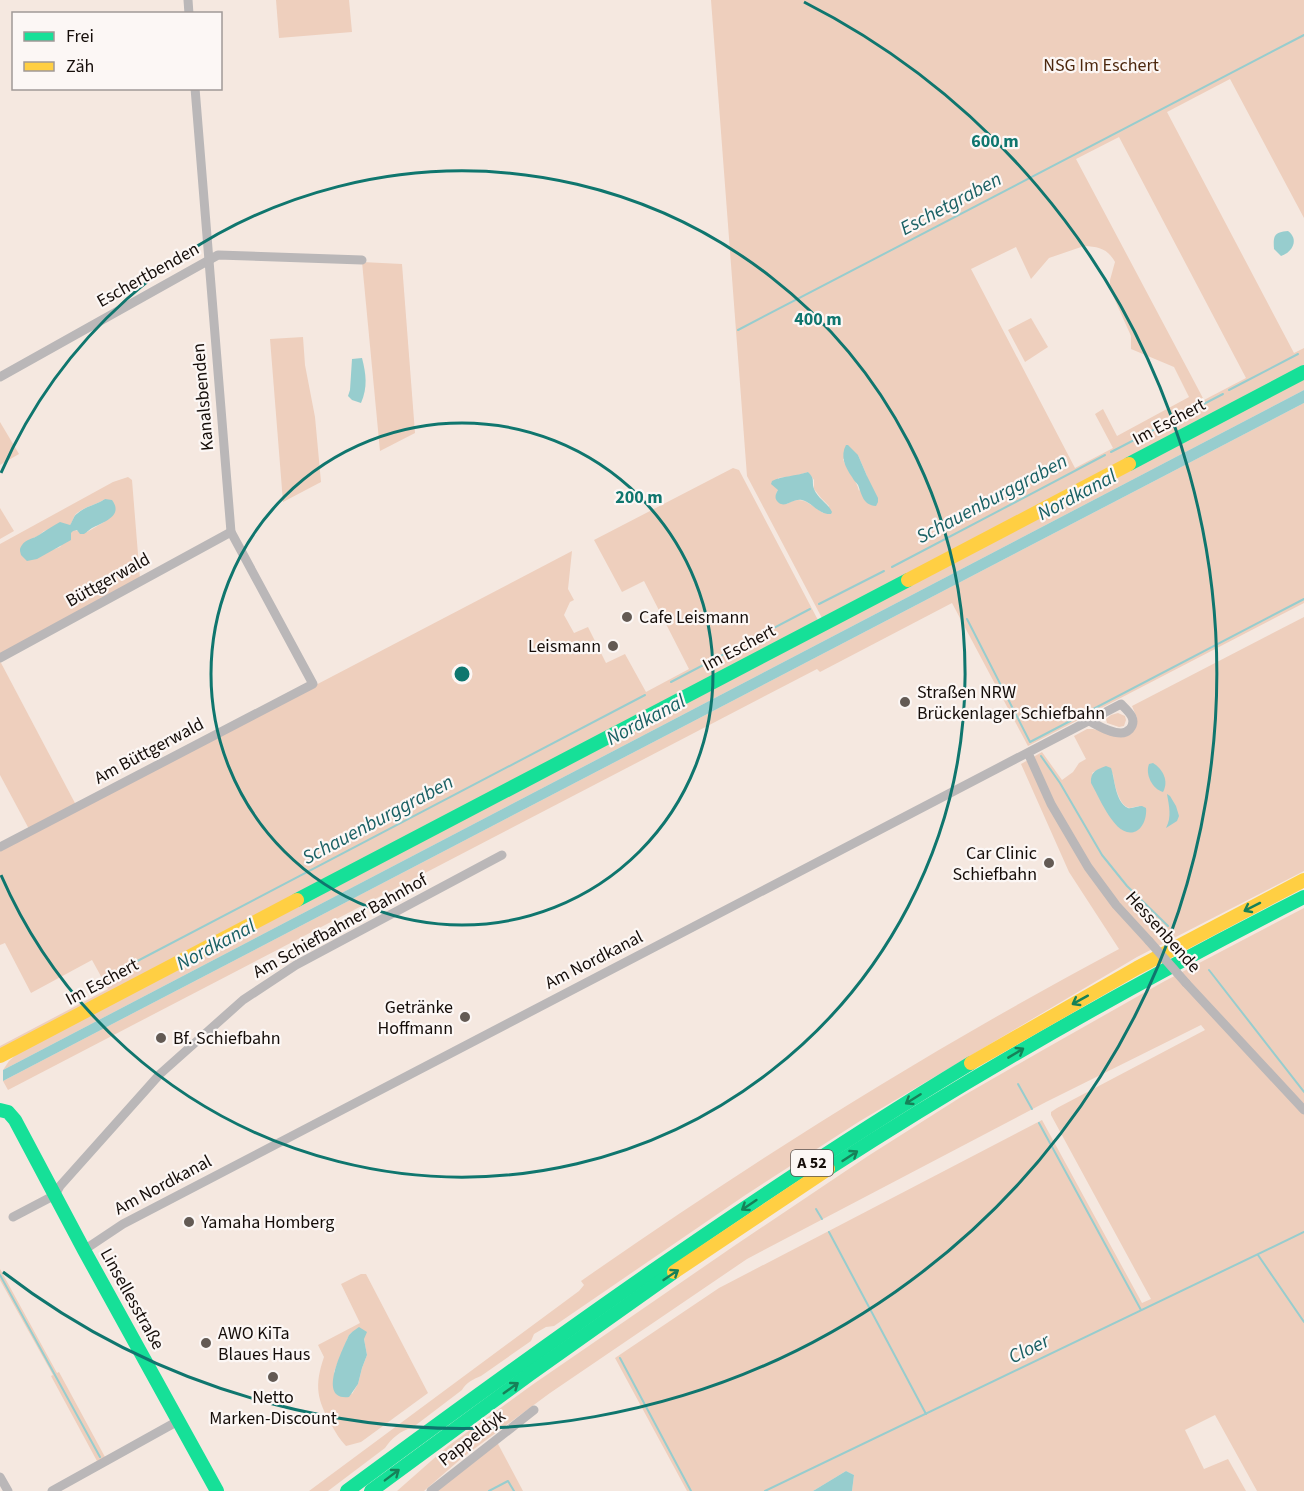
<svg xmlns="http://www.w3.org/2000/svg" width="1304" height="1491" viewBox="0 0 1304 1491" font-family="'Source Sans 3',sans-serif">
<rect width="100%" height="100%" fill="#f5e8e0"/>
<!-- green -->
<g fill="#eecfbd" fill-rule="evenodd">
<polygon points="276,0 349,0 352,32 279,38"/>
<path d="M711,0H1304V218L1230,79L1167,112L1294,353L1304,348V367L823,620L747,476ZM1119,137L1246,378L1204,400L1076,159ZM1084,246C1099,247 1107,248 1115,262L1110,280V289L1131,336V349L1174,367L1189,397L1117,436L1103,409L1095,414L1113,448L1075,468L971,269L1016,247L1031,279L1049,258ZM858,455L867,476L859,491C857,480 847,471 843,459ZM808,472L814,480V489L821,498L829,506L823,513C811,505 801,494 787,504L776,494L778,490V478L795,476Z"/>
<polygon points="362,262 402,264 415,433 380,451"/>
<polygon points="1031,318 1048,347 1025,362 1008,330"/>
<polygon points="303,337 305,365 315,417 321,482 283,502 270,339"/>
<polygon points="1304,378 1304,390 3,1070 9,1061 17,1054"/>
<polygon points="1304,403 1304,603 1028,746 952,603 820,672 817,669 8,1090 3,1081"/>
<polygon points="0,422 19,454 0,465"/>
<polygon points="733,468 739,470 819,622 0,1051 0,1046 108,989 92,960 31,993 5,943 0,945 0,850 572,551 568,589 574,600 570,602 564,615 574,633 588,627 606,663 625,654 646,692 689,669 644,581 622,592 594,540"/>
<path d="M128,477L132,480L140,579L0,655V544L113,482ZM105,499L104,522L87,532L73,530L60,547L52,550L29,540L38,536L44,531L70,525C73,522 73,516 77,513C86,506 96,505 105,499Z"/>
<polygon points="0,508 14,531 0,539"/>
<path d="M1304,617V871L1137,957L860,1121L744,1196L554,1326L546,1327L534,1334L531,1341L481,1376C473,1379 466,1383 462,1390L412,1428C401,1430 391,1439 385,1448L328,1491H309L579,1291L584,1285L581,1281C754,1160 933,1048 1119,949L1069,872L1021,764L1042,752L1062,780L1073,772L1079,763L1086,759L1074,736L1087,729H1093L1117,735L1137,718L1132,706ZM1101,768L1113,774C1114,783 1119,807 1130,808C1130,808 1139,806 1139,806L1141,826L1134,832L1092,773Z"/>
<polygon points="0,661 76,805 29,829 0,775"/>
<polygon points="1118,713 1125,716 1126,720 1124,726 1119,727 1107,723 1106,719 1111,715"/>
<polygon points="1304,908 1304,1491 1257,1491 1215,1415 1185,1430 1204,1469 1228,1459 1246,1491 852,1491 854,1475 846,1471 813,1491 687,1491 615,1358 719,1288 1042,1120 1142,1303 1151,1299 1051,1115 1051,1112 1057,1108 1205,1030 1201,1025 1046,1102 747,1259 550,1393 463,1457 424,1491 397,1491 448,1446 532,1385 734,1246 868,1156 961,1097 1043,1050 1163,982"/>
<polygon points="0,1269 57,1373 59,1372 105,1457 97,1461 51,1376 53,1375 0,1280"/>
<path d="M361,1274H366L428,1393L361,1442L346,1446C340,1440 336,1433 332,1426C317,1400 314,1386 324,1357L318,1345L360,1323L341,1284ZM352,1332L364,1339L367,1355L362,1368L358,1384L352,1394L334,1372L349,1335Z"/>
<polygon points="497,1442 523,1491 437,1491"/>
</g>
<!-- water -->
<g fill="#97cdce">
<path d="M1288,231C1299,239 1293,252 1281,256L1274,249C1273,236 1274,232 1288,231Z"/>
<path d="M362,358C366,374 368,387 361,403L352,400L348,396L350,390L352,359Z"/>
<polygon points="1304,390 1304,403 3,1081 3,1070"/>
<path d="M846,445H848L858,455L867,476L878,498V502L876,506C863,505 862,495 858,485C856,482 854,481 852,477C845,467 840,456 846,445Z"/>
<path d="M808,472C816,480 811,481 814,489C818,499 828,503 832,512L831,514C819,515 813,503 802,500C793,498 786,508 779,503C774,499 775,495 778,490L771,484L772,481C782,476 796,476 808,472Z"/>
<path d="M105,499L112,500C124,516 103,522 92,528C89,530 87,532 84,534H80L77,530L73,531L71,533V540L37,559L27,561L21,555C20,551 19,549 22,545C26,539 33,539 39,535C46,530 53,526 60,522L70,525C73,521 73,516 78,513C86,506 96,505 105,499Z"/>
<path d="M1153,763C1163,769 1169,781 1163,792C1152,789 1145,774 1149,764Z"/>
<path d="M1106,766L1111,768C1115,779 1115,802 1128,808C1131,809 1138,806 1142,806L1146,808C1147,815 1144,826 1138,830C1117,844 1099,796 1091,783C1090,772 1097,769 1106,766Z"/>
<path d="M1167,794L1170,796L1176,806L1179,816L1177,821L1166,828C1172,817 1169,806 1167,794Z"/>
<path d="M359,1327L367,1332L364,1339L367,1355L362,1368L358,1384L349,1397C316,1401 343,1349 349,1335L352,1332Z"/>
<polygon points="846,1471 854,1475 852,1491 813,1491"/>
</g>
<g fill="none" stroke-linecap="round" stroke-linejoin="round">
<!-- stream -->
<g stroke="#97cdce" stroke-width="2">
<polyline points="738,330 1304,35"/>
<polyline points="1229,390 1298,354"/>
<polyline points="1111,452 1223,394"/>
<polyline points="892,567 1105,455"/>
<polyline points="819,604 884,571"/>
<polyline points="967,619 1030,742 1304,599"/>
<polyline points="671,682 810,609"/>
<polyline points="1041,756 1060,783 1102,855 1127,886 1168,926"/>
<polyline points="124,968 645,695"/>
<polyline points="1209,970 1304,1092"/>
<polyline points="1018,1084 1032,1109"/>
<polyline points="1039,1123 1141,1310"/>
<polyline points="816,1209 822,1219"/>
<polyline points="829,1232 926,1414"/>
<polyline points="1258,1255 1304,1322"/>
<polyline points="0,1275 100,1457"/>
<polyline points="620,1358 691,1491"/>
<polyline points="489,1491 508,1481 514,1491"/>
<polyline points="765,1491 1304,1232"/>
</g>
<!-- street -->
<g stroke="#bab7b8" stroke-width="9">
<polyline points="188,0 189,14"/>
<polyline points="0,377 218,255 362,260"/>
<polyline points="0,658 231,532"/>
<polyline points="1028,753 1051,804 1088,867 1116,905 1149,941"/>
<polyline points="0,847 313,684 231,532 195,88"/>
<polyline points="1186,983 1304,1110"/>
<polyline points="13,1217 55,1195 60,1186 160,1074 243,1000 296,965 502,855"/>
<path d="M84,1250L123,1224L1121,704C1128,711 1138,719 1130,729C1128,731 1125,733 1121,733C1110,733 1099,726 1089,721"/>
<polyline points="0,1477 8,1491"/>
<polyline points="52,1491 178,1421"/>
<polyline points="431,1491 534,1410"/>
</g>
<!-- fast -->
<g stroke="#16e098" stroke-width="14">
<polyline points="1129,464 1304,372"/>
<polyline points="297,900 908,580"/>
<polyline points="0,1110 8,1112 15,1120 84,1250 217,1491"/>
<path d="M828,1169C982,1069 1141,980 1304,897"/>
<path d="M347,1491C550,1341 755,1194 971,1063"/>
<polyline points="371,1491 530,1374 674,1272"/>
</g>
<!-- slow -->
<g stroke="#ffcf43" stroke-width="14">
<polyline points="908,580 1129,464"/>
<polyline points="0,1056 297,900"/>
<polyline points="971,1063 1137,968 1304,880"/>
<polyline points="674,1272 828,1169"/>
</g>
<!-- street-bridge -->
<polyline stroke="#bab7b8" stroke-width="9" points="1149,941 1186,983"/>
</g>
<!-- one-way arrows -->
<defs><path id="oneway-shaft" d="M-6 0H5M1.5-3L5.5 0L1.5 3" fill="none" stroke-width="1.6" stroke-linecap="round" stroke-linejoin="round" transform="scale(1.5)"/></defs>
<g stroke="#168158">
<use href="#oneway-shaft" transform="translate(1252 907) rotate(153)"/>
<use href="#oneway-shaft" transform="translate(1080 1000) rotate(151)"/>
<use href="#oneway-shaft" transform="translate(1016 1053) rotate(-31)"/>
<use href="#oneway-shaft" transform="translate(913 1099) rotate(148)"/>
<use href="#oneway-shaft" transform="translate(850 1156) rotate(-33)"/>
<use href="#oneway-shaft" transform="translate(749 1205) rotate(146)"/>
<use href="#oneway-shaft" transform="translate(671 1275) rotate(-34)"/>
<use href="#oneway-shaft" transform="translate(511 1388) rotate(-36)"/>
<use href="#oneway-shaft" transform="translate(392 1475) rotate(-37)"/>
</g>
<!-- distance rings -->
<g fill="none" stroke="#0f766e" stroke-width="3">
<circle cx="462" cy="674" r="251"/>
<path d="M1 473A503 503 0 1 1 1 875"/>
<path d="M804 2A754 754 0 1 1 3 1272"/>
</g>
<!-- markers -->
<g fill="#635a54" stroke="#fcf7f5" stroke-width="2">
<circle cx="627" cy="617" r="6"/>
<circle cx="613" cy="646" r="6"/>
<circle cx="905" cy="702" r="6"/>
<circle cx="1049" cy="863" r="6"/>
<circle cx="465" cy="1017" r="6"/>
<circle cx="161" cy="1038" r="6"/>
<circle cx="189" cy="1222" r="6"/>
<circle cx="206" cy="1343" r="6"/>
<circle cx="273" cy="1377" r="6"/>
</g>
<g text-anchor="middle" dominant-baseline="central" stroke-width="4.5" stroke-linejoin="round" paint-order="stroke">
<!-- shield labels -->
<rect fill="#fcf7f5" stroke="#5a5350" stroke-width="1.5" x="791" y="1150" width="42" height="26" rx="4.5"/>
<g font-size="16" font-weight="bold" fill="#150d09">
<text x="812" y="1163">A 52</text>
</g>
<!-- park labels -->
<g font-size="18" fill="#4d280e" stroke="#fcf7f5">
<text x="1101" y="65">NSG Im Eschert</text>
</g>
<!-- street labels -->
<g font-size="18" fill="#150d09" stroke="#fcf7f5">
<text transform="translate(148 275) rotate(-29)">Eschertbenden</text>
<text transform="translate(203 397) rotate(-95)">Kanalsbenden</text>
<text transform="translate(1169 422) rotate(-28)">Im Eschert</text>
<text transform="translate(108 580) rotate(-29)">Büttgerwald</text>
<text transform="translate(739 648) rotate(-28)">Im Eschert</text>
<text transform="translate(149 751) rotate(-28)">Am Büttgerwald</text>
<text transform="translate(340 926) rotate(-29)">Am Schiefbahner Bahnhof</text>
<text transform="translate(1163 932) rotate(48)">Hessenbende</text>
<text transform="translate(594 960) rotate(-27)">Am Nordkanal</text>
<text transform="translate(102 982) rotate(-28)">Im Eschert</text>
<text transform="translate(163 1185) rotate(-28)">Am Nordkanal</text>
<text transform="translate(132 1299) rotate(61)">Linsellesstraße</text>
<text transform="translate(472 1438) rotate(-38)">Pappeldyk</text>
</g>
<!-- poi labels -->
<g font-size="18" fill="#150d09" stroke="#fcf7f5" text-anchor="start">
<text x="639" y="617">Cafe Leismann</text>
<text x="601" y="646" text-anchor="end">Leismann</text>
<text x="917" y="692">Straßen NRW<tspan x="917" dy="21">Brückenlager Schiefbahn</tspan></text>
<text x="1037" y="853" text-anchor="end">Car Clinic<tspan x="1037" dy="21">Schiefbahn</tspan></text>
<text x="453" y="1007" text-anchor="end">Getränke<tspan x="453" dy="21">Hoffmann</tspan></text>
<text x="173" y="1038">Bf. Schiefbahn</text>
<text x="201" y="1222">Yamaha Homberg</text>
<text x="218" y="1333">AWO KiTa<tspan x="218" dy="21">Blaues Haus</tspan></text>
<text x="273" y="1397" text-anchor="middle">Netto<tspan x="273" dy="21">Marken-Discount</tspan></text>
</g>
<!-- water labels -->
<g font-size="20" font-style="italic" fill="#1a6064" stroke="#fcf7f5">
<text transform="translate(951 204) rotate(-28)">Eschetgraben</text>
<text transform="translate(1077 495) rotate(-28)">Nordkanal</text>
<text transform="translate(992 499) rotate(-28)">Schauenburggraben</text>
<text transform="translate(646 720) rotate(-28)">Nordkanal</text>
<text transform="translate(378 820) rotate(-28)">Schauenburggraben</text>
<text transform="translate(216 945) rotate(-28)">Nordkanal</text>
<text transform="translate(1029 1349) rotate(-26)">Cloer</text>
</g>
</g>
<circle cx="462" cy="674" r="9" fill="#0f766e" stroke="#fcf7f5" stroke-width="3"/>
<g font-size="18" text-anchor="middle" font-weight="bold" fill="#0f766e" stroke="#fcf7f5" stroke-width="4.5" stroke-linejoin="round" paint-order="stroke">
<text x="995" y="147">600 m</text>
<text x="818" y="325">400 m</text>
<text x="639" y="503">200 m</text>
</g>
<!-- legend -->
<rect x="12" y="12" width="210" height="78" fill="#fcf7f5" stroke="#a09997" stroke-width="1.5"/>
<rect x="24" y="32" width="30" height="9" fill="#16e098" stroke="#a09997" stroke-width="1.5"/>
<text x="66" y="42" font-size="18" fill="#150d09">Frei</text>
<rect x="24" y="62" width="30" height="9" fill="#ffcf43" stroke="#a09997" stroke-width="1.5"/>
<text x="66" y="72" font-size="18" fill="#150d09">Zäh</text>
</svg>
